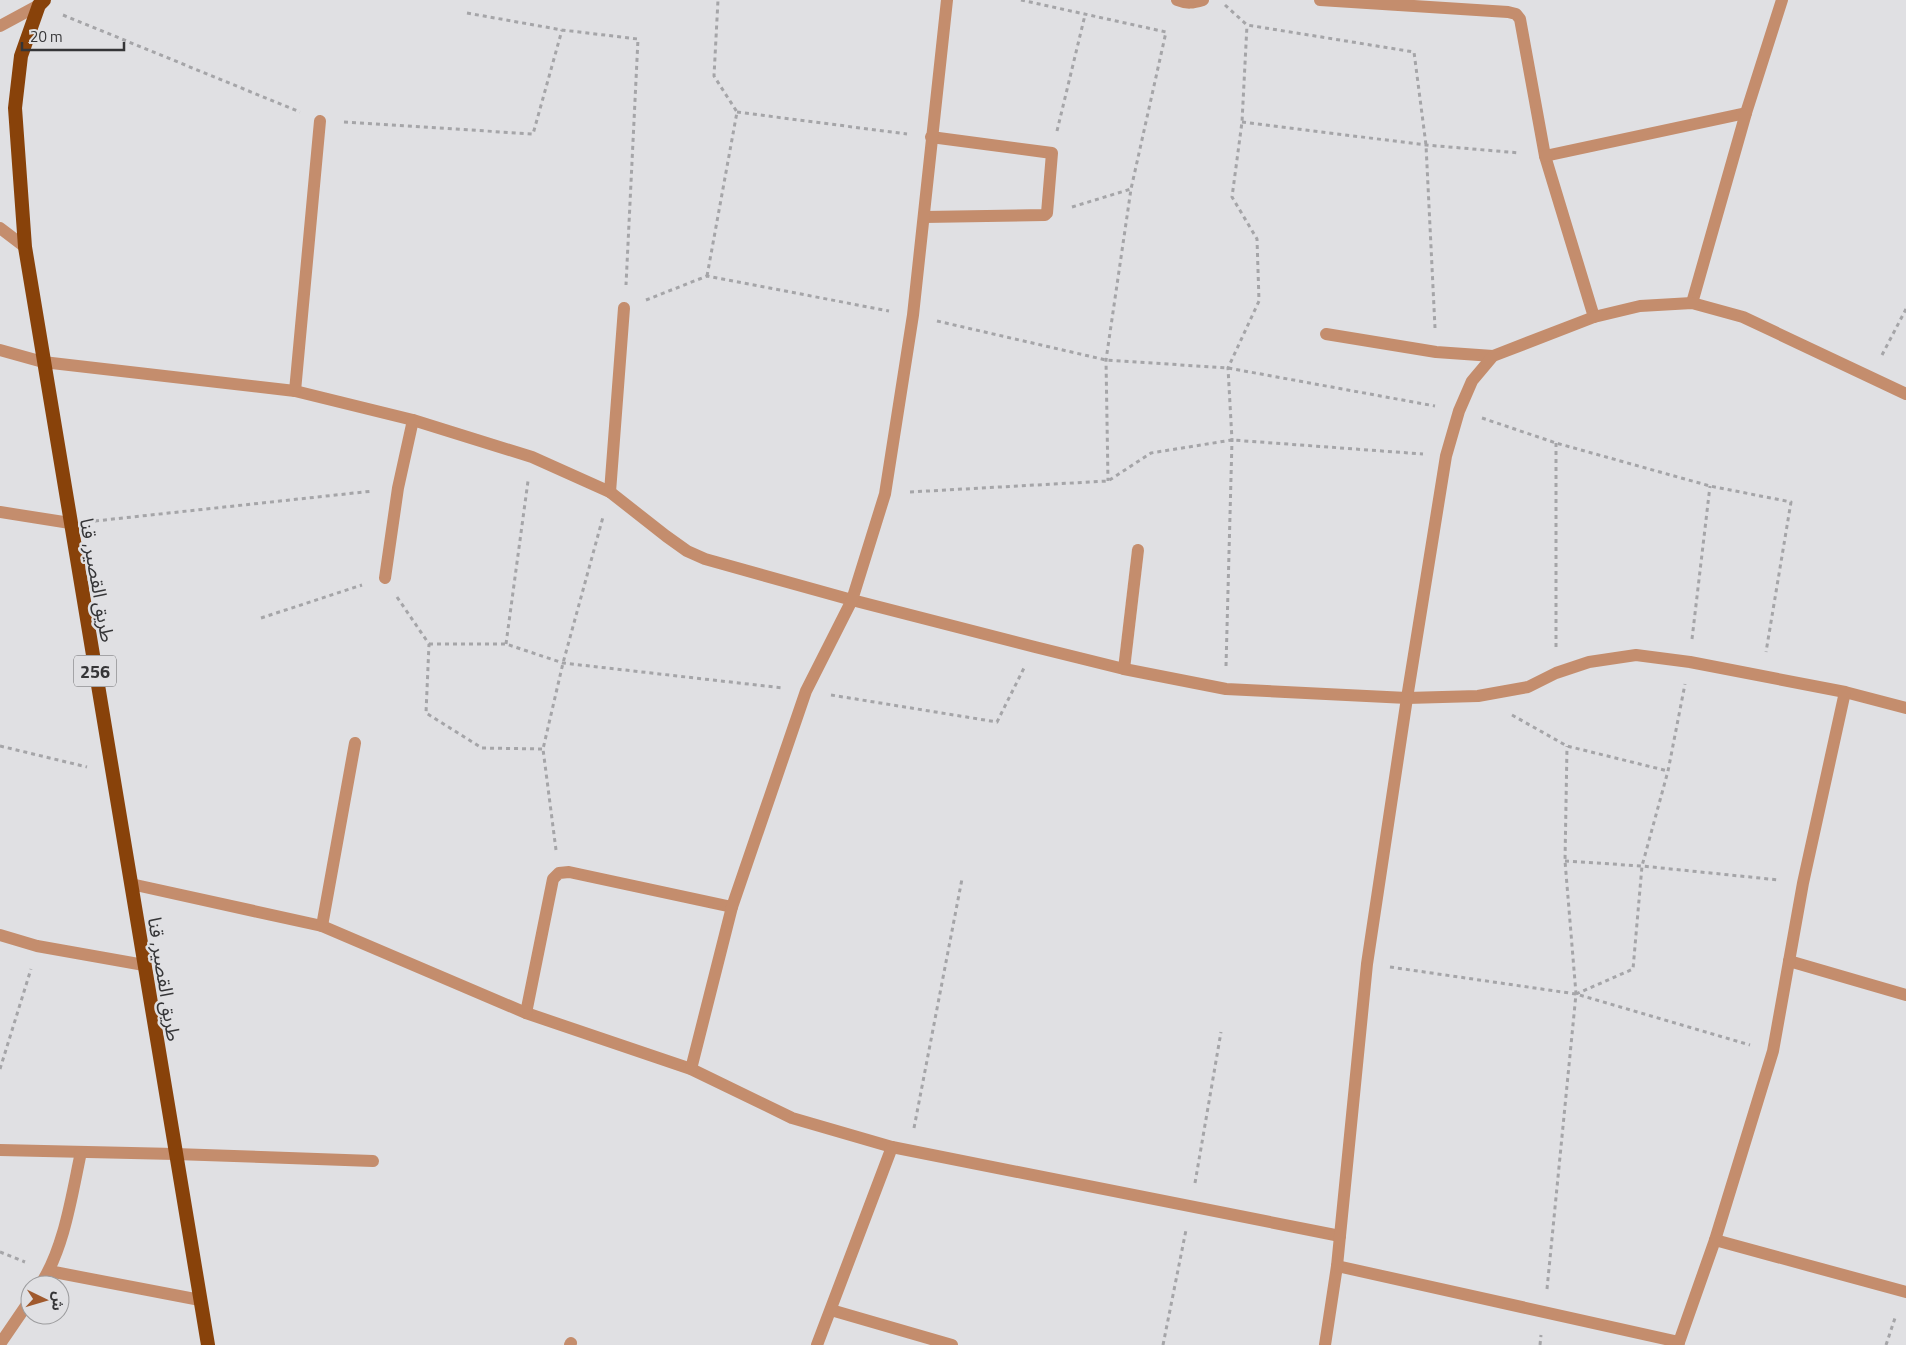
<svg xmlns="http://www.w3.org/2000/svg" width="1906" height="1345" viewBox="0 0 1906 1345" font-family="'Titillium Web','Noto Sans Arabic',sans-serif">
<rect width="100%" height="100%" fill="#e0e0e3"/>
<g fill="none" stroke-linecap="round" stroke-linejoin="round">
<!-- path -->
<g stroke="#a5a5a8" stroke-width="3" stroke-dasharray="4 4" stroke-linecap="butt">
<polyline points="1021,0 1166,32 1131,189 1106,360 1108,481"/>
<polyline points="1225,5 1247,25 1414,52 1426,145 1435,328"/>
<polyline points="467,13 562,30 638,39 626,285"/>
<polyline points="63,15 300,112"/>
<polyline points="737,112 907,134"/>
<polyline points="344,122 533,134 562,30"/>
<polyline points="1242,122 1426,145 1520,153"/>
<polyline points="1057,131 1085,15"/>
<polyline points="1072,207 1131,189"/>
<polyline points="707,276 737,112 714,76 718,0"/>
<polyline points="646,300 707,276 889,311"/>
<polyline points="937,321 1106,360 1228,368 1435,406"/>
<polyline points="1882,355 1906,309"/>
<polyline points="1482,418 1556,443 1710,486 1791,502 1766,652"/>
<polyline points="1556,443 1556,647"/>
<polyline points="910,492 1108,481 1151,453 1232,440 1423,454"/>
<polyline points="95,521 373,491"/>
<polyline points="397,597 429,644 426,713 482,748 543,749"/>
<polyline points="261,618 362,585"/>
<polyline points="1692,639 1710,486"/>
<polyline points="429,644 506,644 563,663 783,688"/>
<polyline points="506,644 528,481"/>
<polyline points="1226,666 1232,440 1228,368 1259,301 1257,239 1232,197 1242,122 1247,25"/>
<polyline points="831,695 997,722 1024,668"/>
<polyline points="1512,715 1567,746 1668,771"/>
<polyline points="0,746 87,767"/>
<polyline points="556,850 543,749 563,663 603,517"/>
<polyline points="1565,861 1642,866 1779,880"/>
<polyline points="1390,967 1576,994 1750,1045"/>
<polyline points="1576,994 1633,969 1642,866 1668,771 1685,684"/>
<polyline points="0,1069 31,969"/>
<polyline points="914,1128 962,879"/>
<polyline points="1195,1183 1221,1032"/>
<polyline points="0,1252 25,1262"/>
<polyline points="1547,1289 1576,994 1565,861 1567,746"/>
<polyline points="1163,1345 1186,1230"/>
<polyline points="1540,1345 1541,1335"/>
<polyline points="1886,1345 1896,1315"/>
</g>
<!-- minor -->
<g stroke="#c48d6d" stroke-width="12">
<path d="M1177,0C1187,4 1193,3 1203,0"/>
<polyline points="1320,0 1508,12 1516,14 1520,19 1545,156 1594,317"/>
<polyline points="0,26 39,5"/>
<polyline points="1545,156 1746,113"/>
<polyline points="924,217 1045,215 1047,213 1052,153 931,137"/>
<polyline points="0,228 25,247"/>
<polyline points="1692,303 1746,113 1782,0"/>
<polyline points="1326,334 1436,352 1493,356"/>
<polyline points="0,350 43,362 295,391 413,420 532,457 610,492 666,536 687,551 705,559 852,600 1035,647 1124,669 1226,689 1407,698 1478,696 1528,687 1556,673 1589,662 1636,655 1690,662 1845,692 1906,708"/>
<polyline points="295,391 320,121"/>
<polyline points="610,492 624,308"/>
<polyline points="0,512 70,523"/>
<polyline points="385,578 398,488 413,420"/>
<polyline points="1124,669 1138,550"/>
<polyline points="131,884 322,926 526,1013 691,1069 792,1118 892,1147 1340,1236"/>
<polyline points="322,926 355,743"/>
<polyline points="0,935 37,946 144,965"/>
<polyline points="1789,961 1906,995"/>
<polyline points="526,1013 553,879 559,873 569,872 732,907"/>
<polyline points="691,1069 732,907 806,691 852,600 885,494 913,315 947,0"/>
<polyline points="0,1150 175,1154 373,1161"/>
<polyline points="1715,1240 1906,1292"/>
<polyline points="1337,1266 1679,1342"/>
<polyline points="49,1271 200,1300"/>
<path d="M40,1285C64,1250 72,1194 81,1152"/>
<polyline points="831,1310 952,1345"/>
<polyline points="0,1344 30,1300"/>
<polyline points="570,1345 571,1343"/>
<polyline points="817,1345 892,1147"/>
<polyline points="1325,1345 1337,1266 1367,964 1407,698 1446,456 1459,411 1472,381 1493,356 1594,317 1640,306 1692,303 1743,317 1906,394"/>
<polyline points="1678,1345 1715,1240 1773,1051 1803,883 1845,692"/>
</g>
<!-- trunk -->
<polyline stroke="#88420a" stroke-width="14" points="44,0 39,5 21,56 15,108 25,247 208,1345"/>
</g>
<g text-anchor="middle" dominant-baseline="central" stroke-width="5" stroke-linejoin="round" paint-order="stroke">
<!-- shield labels -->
<rect fill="#e0e0e3" stroke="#68686b" stroke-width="1" x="74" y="655.5" width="42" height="31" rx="4"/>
<g font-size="18" font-weight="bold" fill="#353537">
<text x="95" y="671">256</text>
</g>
<!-- street labels -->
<g font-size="19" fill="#353537" stroke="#e0e0e3">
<text transform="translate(98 580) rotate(80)">طريق القصير, قنا</text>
<text transform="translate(165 979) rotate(81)">طريق القصير, قنا</text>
</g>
</g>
<!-- north arrow -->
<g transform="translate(45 1300) rotate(95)"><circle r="24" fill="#e0e0e3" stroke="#9c9c9e"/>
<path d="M0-4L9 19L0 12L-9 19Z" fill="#a05a2e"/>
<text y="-8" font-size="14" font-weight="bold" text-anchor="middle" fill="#353537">ش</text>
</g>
<!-- scale -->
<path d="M22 42v8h102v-8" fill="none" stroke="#353537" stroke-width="2.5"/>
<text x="30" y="42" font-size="15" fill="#353537" stroke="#e0e0e3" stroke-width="4" paint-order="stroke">20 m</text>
</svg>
